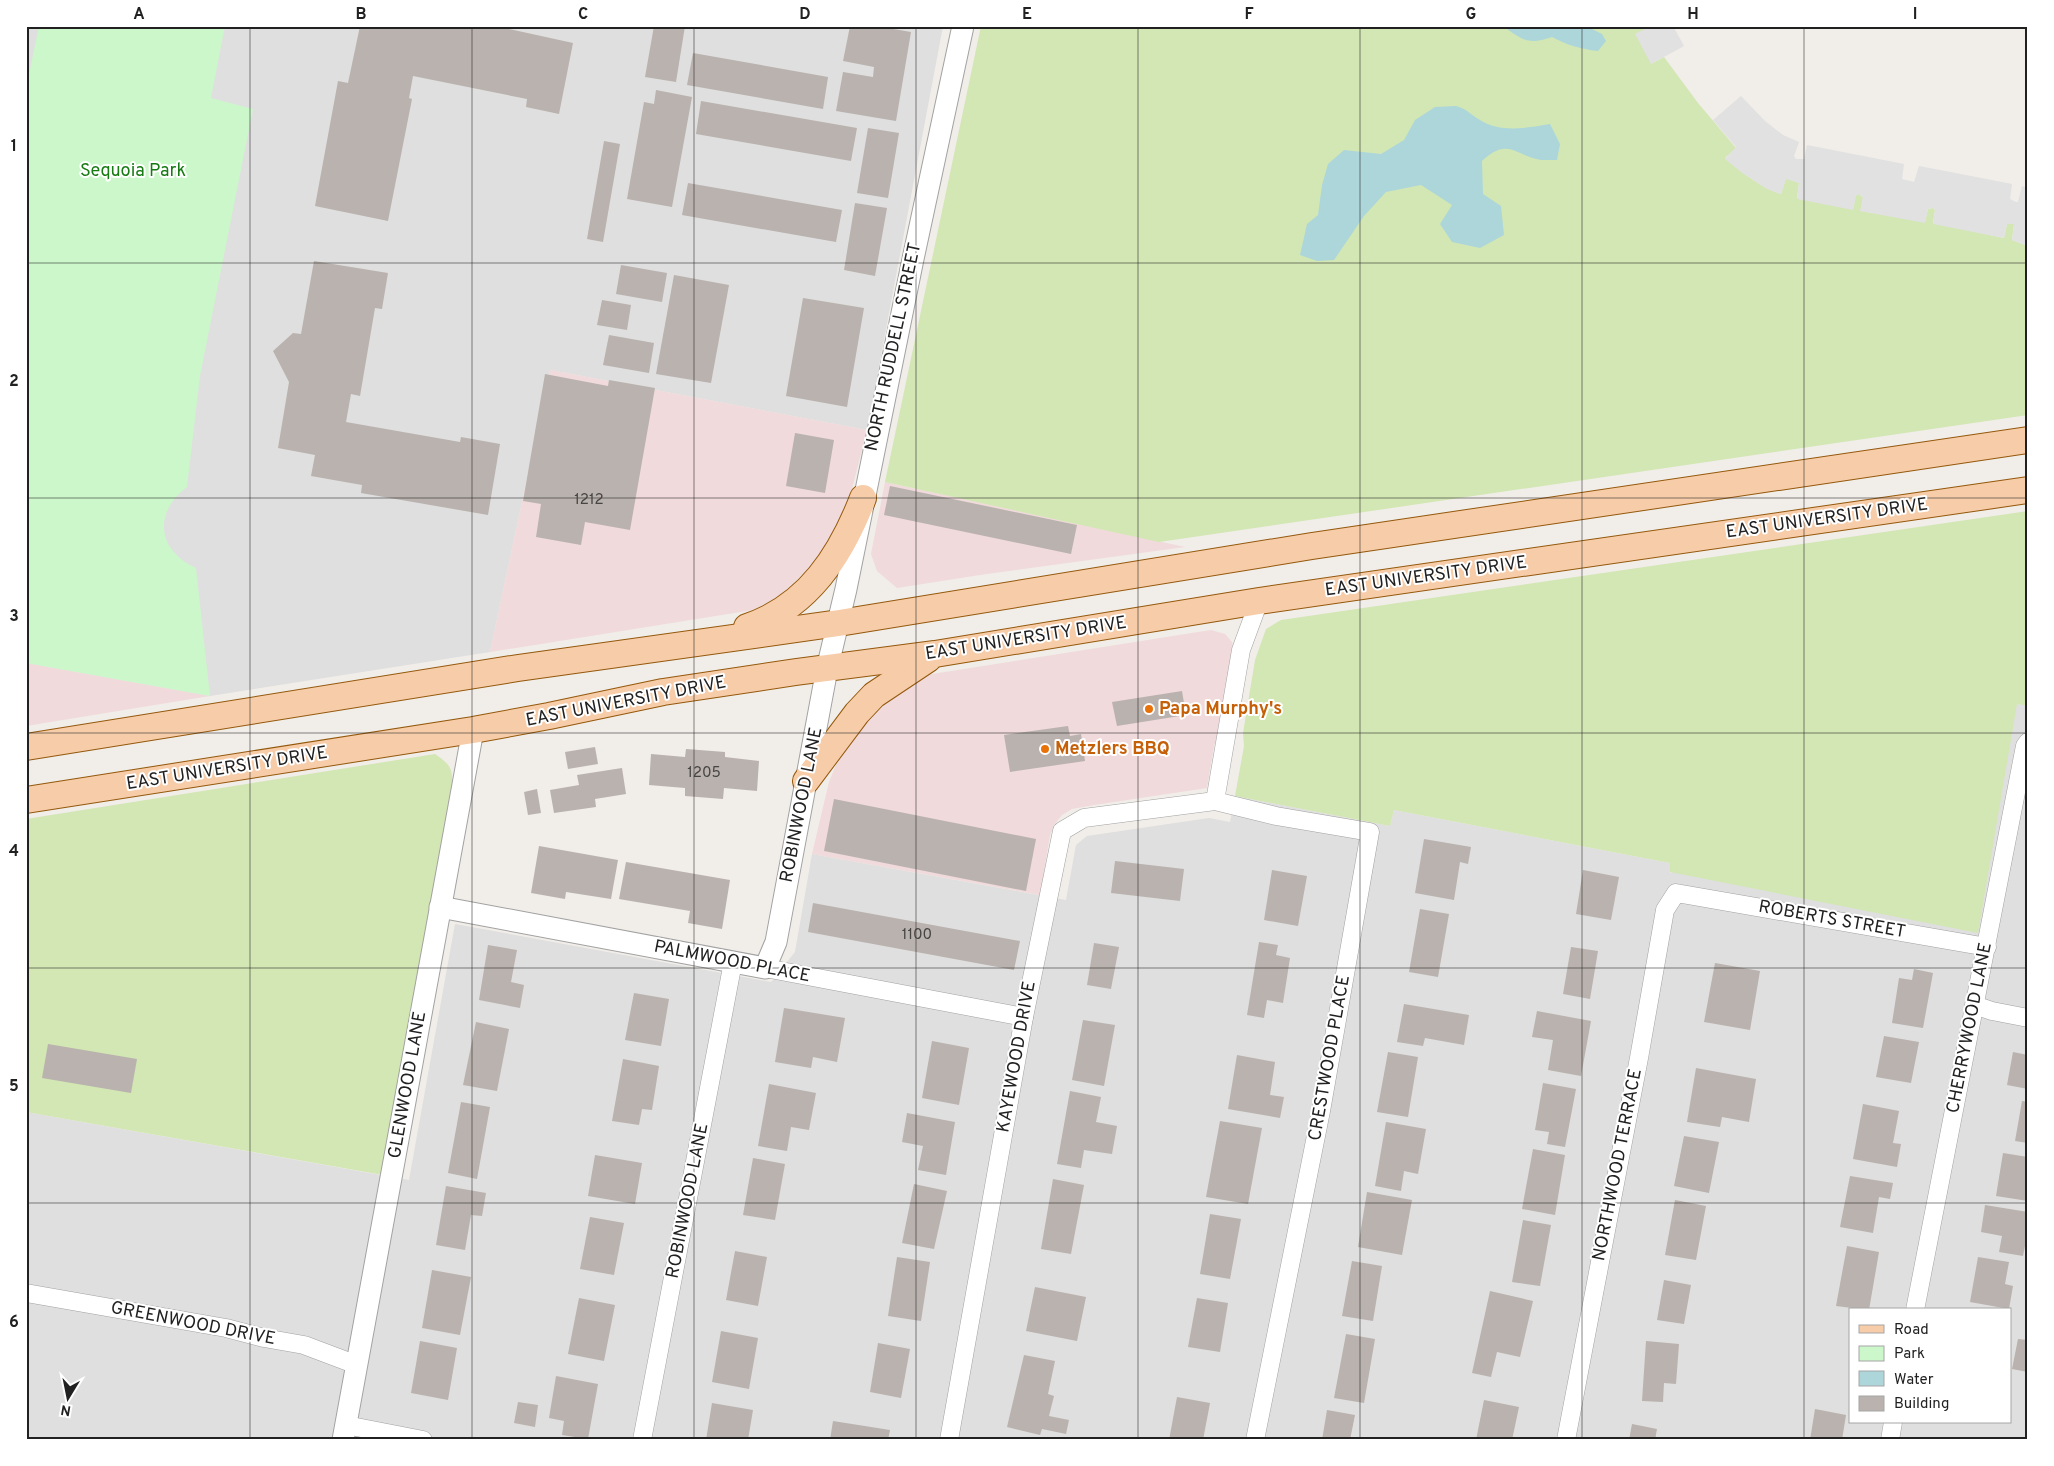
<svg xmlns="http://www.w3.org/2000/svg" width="2054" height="1466" viewBox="0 0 2054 1466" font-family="Overpass,sans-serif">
<rect width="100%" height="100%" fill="#f1ede9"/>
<!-- residential -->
<g fill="#dfdfdf" fill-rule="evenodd">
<polygon points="26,26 943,26 867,430 550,370 490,652 210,696 26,663"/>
<path d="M2017,704L2028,706V1440H26V1112L409,1180L455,924L771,982L795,952L812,854L1066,900L1076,845L1087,836L1209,818L1230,822L1235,796L1390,826L1394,810L1670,863V873ZM1850,1310H2010V1422H1850Z"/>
</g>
<!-- commercial -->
<g fill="#f0dadb">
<polygon points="550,370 867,430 843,524 827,555 804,573 780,596 753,610 490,652"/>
<polygon points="885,482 1185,547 980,575 897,588 877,571 871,554"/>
<polygon points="1211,630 1225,634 1232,642 1234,654 1224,717 1214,746 1207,788 1094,805 1072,809 1062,815 1054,825 1050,835 1040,895 812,854 829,782 845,743 860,720 926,675"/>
<polygon points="26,663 210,696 26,726"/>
</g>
<!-- grass -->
<g fill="#d2e7b3">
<path d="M981,26H1628L1630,29L1635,26H1646L1651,64L1664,57L1698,103L1736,148L1725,158C1742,173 1759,186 1781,194L1786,178L1799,183L1797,198L1853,209L1856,195L1858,194L1863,197L1861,211L1925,222L1928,209L1933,208L1935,210L1933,223L2004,238L2007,224H2014L2012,240L2028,246V415L1159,542L885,482Z"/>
<polygon points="2028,511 2028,706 2017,704 1978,933 1670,872 1670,863 1394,810 1390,826 1235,796 1244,746 1243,733 1255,660 1266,629 1281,620"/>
<path d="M435,754C449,764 453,767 452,785L383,1175L26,1112V819Z"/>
</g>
<!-- park -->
<path fill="#ccf7ca" d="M39,26H225L211,98L253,109L200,376L187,487C153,513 157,550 196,568L210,696L26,663V89Z"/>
<!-- parking -->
<g fill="#e1e1e1">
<polygon points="1646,26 1673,26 1684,46 1651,64 1635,34 1647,28"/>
<polygon points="1741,96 1765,121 1783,135 1799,142 1794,156 1796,159 1804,159 1807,145 1904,164 1902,179 1914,182 1919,166 2012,184 2010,199 2016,202 2018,202 2022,186 2028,188 2028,246 2012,240 2014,224 2007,224 2004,238 1933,224 1935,210 1933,208 1928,209 1925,223 1860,211 1863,197 1858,194 1856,196 1853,210 1797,199 1799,183 1786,179 1781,194 1767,189 1741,172 1725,159 1736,147 1713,120"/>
</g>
<!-- water -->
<g fill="#add6db">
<path d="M1507,26H1586L1602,34L1606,41L1598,51C1580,49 1567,45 1552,37C1530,44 1525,42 1507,29Z"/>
<path d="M1456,106C1469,110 1469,114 1480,120C1500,133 1527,128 1550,124L1560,144L1557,160C1552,160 1546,160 1541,160C1514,155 1508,137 1482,161L1483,194L1501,206L1504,235L1480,248L1452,242L1440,224L1452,205L1421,185L1386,192L1364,216L1334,260L1317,261L1300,255L1307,224L1318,215L1322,185L1328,164L1344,150L1381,154L1404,140L1415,120L1435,107Z"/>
</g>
<!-- building -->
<g fill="#bab2ae">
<polygon points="360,26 495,26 573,43 559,114 526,107 527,99 413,76 409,98 412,99 388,221 315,206 338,81 348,83"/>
<polygon points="654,26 685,26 676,82 645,77"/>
<polygon points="850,26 876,26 911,32 896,121 836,111 843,72 873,77 874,67 843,61"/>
<polygon points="693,53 828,77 823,109 687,85"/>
<polygon points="656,90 692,97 672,207 627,199 644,102 654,104"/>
<polygon points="701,101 857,128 851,161 696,134"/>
<polygon points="868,128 899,133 888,198 857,193"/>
<polygon points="604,141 620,144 603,242 587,239"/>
<polygon points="688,183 842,210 836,242 682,215"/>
<polygon points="855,203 887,208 875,276 844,270"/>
<polygon points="314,261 388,273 382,309 375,308 360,396 351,394 346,422 460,442 461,437 500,444 488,515 361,493 362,485 311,476 315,455 278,448 289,382 273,351 293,333 301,334"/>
<polygon points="621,265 667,273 662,302 616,294"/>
<polygon points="674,275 729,285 711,383 656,374"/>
<polygon points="803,298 864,308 847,407 786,396"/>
<polygon points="602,300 631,305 627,330 597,325"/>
<polygon points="609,335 654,343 649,373 603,365"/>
<polygon points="545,374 608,386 609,380 655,388 630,530 585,522 581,545 536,537 541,504 523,501"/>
<polygon points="795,433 834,440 825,493 786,486"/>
<polygon points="890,486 1077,525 1071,554 884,515"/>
<polygon points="1182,691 1186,715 1117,726 1112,702"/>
<polygon points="1068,726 1070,736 1081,734 1085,761 1010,772 1004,735"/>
<polygon points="595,747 598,764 568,769 565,752"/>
<polygon points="686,749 725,752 725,757 759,761 757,791 724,788 723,799 685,796 685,788 649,785 651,754 685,757"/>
<polygon points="622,768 626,794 595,799 596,807 554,813 550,790 579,785 577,775"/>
<polygon points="537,789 541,813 528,815 524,792"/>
<polygon points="834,799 1036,839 1026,891 824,851"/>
<polygon points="1424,839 1471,847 1468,864 1460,862 1454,900 1415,893"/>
<polygon points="539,846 618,860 611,899 566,892 565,899 531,893"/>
<polygon points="1115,861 1184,869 1180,901 1111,893"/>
<polygon points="626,862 730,880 722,929 688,923 690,911 619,899"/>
<polygon points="1272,870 1307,876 1298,926 1264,920"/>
<polygon points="1583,870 1619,877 1611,920 1576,914"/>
<polygon points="813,903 1020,941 1014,970 808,932"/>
<polygon points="1420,909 1449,914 1438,977 1409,972"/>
<polygon points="1259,942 1278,945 1276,955 1290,958 1283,1003 1267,1000 1264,1018 1247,1015"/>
<polygon points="1094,943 1119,947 1111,989 1087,985"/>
<polygon points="488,945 517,950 511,982 524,985 520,1008 479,1000"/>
<polygon points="1571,947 1598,951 1590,999 1563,994"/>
<polygon points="1715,963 1760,971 1750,1030 1704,1022"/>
<polygon points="1914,969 1933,973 1923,1028 1892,1023 1899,978 1912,980"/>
<polygon points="634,993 669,999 661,1046 625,1040"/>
<polygon points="1404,1004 1469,1015 1464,1045 1425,1038 1423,1046 1397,1042"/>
<polygon points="784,1008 845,1018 837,1062 813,1057 811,1068 775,1062"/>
<polygon points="1537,1011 1591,1021 1581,1076 1548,1070 1553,1040 1532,1037"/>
<polygon points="1083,1020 1115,1025 1104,1086 1072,1080"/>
<polygon points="476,1022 509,1029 497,1091 463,1085"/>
<polygon points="1884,1036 1919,1042 1911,1083 1876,1077"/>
<polygon points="932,1041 969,1048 959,1105 922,1098"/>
<polygon points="48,1044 137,1059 131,1093 42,1078"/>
<polygon points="1388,1052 1418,1057 1408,1117 1377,1112"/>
<polygon points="2013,1052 2028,1055 2028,1089 2007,1085"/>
<polygon points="1237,1055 1275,1062 1270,1095 1284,1097 1280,1118 1228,1109"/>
<polygon points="623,1059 659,1066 652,1110 642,1109 639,1125 612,1121"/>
<polygon points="1696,1068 1756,1079 1749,1122 1722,1117 1720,1127 1687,1122"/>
<polygon points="1543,1083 1576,1089 1565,1147 1547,1144 1549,1132 1535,1130"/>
<polygon points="769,1084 816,1093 809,1130 791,1127 787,1151 758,1146"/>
<polygon points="1070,1091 1101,1097 1096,1122 1117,1126 1112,1154 1084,1150 1081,1168 1057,1164"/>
<polygon points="2022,1101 2028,1102 2028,1143 2015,1141"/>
<polygon points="461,1102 490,1107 477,1179 448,1173"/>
<polygon points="1863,1104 1899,1111 1893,1143 1901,1144 1897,1167 1853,1159"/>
<polygon points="907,1113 955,1122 946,1175 918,1170 923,1146 902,1142"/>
<polygon points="1220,1121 1262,1128 1248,1204 1206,1197"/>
<polygon points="1386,1122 1426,1129 1418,1174 1404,1171 1401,1191 1375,1186"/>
<polygon points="1684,1136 1719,1142 1709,1193 1674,1186"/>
<polygon points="1533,1149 1565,1155 1555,1215 1522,1209"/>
<polygon points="2003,1153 2028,1157 2028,1201 1996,1196"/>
<polygon points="595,1155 642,1163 635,1204 588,1196"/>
<polygon points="753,1158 785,1164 775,1220 743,1215"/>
<polygon points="1850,1176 1893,1183 1890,1199 1879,1197 1873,1233 1840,1227"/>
<polygon points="1053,1179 1084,1185 1071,1254 1041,1249"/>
<polygon points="914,1184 947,1191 934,1249 902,1243"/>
<polygon points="446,1186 486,1193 482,1216 471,1215 465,1250 436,1245"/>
<polygon points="1367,1192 1412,1200 1402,1255 1358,1247"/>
<polygon points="1675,1200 1706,1206 1696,1260 1665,1255"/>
<polygon points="1985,1205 2028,1212 2028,1231 2023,1256 1999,1252 2002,1236 1981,1232"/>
<polygon points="1210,1214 1241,1219 1230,1279 1200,1274"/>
<polygon points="590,1217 624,1223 614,1275 580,1269"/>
<polygon points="1523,1220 1551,1225 1540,1286 1512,1282"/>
<polygon points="1847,1246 1879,1252 1869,1310 1836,1306"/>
<polygon points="735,1251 767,1257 758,1306 726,1300"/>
<polygon points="897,1257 930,1262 921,1321 888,1316"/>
<polygon points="1978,1257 2009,1262 2005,1284 2013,1286 2009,1309 1970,1302"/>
<polygon points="1352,1261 1382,1266 1373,1321 1342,1316"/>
<polygon points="432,1270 471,1277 460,1335 422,1328"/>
<polygon points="1664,1280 1691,1285 1684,1324 1657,1320"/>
<polygon points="1035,1287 1086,1297 1077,1341 1026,1331"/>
<polygon points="1490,1291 1533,1301 1520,1357 1497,1352 1491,1377 1472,1373"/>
<polygon points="579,1298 615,1305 604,1361 568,1354"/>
<polygon points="1197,1298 1228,1303 1220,1352 1188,1347"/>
<polygon points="721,1331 758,1338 749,1389 712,1382"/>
<polygon points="1346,1334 1375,1339 1364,1403 1334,1398"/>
<polygon points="2018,1339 2028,1340 2028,1372 2012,1369"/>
<polygon points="420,1341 457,1348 448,1400 411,1393"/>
<polygon points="1646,1341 1679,1344 1676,1384 1664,1383 1663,1402 1642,1401"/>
<polygon points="878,1343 910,1349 901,1398 870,1392"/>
<polygon points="1024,1355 1055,1361 1048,1394 1054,1396 1049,1416 1069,1420 1066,1434 1042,1429 1040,1435 1007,1427"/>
<polygon points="556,1376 598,1384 588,1439 562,1435 564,1421 549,1418"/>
<polygon points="1177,1397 1210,1403 1203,1440 1169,1440"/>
<polygon points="1484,1400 1519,1407 1512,1440 1476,1440"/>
<polygon points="518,1402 538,1405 535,1427 514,1423"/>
<polygon points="712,1403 753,1410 748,1440 706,1440"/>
<polygon points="1815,1409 1846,1415 1842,1440 1810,1440"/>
<polygon points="1327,1410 1355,1415 1350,1440 1322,1440"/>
<polygon points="833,1421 890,1430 888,1440 830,1440"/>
<polygon points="1632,1424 1657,1429 1655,1440 1629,1440"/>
</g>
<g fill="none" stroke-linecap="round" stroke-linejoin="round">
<!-- minor casing -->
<g stroke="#a2a2a2" stroke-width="19">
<g id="minor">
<polyline points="1215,801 1241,650 1259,601"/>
<polyline points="765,968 1024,1017"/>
<polyline points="1974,1005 1992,1011 2028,1018"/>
<polyline points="26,1293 226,1328 264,1338 304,1345 357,1365"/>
<polyline points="1915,1310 2025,746 2028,742"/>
<polyline points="346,1425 423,1440"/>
<polyline points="642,1440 733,962"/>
<polyline points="949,1440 1024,1017 1062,831 1084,818 1215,801 1276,816 1370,832 1321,1111 1255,1440"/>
<polyline points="1566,1440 1639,1058 1665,910 1676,893 1987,947"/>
<polyline points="1890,1440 1893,1422"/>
</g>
</g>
<!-- tertiary casing -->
<g stroke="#a2a2a2" stroke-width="23">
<g id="tertiary">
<polyline points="440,907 765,968 776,942 827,669 846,589 913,259 963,26"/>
<polyline points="343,1440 473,730"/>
</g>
</g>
<!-- primary casing -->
<g stroke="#94580b" stroke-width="28">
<g id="primary">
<path d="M747,627C808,607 841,555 863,498"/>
<polyline points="26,747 518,668 839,623 1312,546 2028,440"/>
<polyline points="806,781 857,713 874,695 928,659"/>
<polyline points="26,800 473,730 549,716 663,692 796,672 935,654 1259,601 2028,490"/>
</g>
</g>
<!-- minor -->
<use href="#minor" stroke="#fff" stroke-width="18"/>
<!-- tertiary -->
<use href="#tertiary" stroke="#fff" stroke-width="21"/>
<!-- primary -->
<use href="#primary" stroke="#f6cca9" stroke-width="26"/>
</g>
<!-- grid -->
<path fill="none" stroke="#212121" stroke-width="1" stroke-opacity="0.55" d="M250,26V1440M472,26V1440M694,26V1440M916,26V1440M1138,26V1440M1360,26V1440M1582,26V1440M1804,26V1440M26,263H2028M26,498H2028M26,733H2028M26,968H2028M26,1203H2028"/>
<!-- markers -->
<g fill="#e8710a" stroke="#fff" stroke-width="2">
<circle cx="1149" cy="709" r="5"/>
<circle cx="1045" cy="749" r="5"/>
</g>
<g text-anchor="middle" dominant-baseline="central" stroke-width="4" stroke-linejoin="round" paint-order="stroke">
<!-- number labels -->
<g font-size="15" fill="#474544">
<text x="589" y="500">1212</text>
<text x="704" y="773">1205</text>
<text x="917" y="935">1100</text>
</g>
<!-- park labels -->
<g font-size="18" fill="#177b14" stroke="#fff">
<text x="133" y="171">Sequoia Park</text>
</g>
<!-- street labels -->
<g font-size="18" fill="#212121" stroke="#fff">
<text transform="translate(894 347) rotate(-78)">NORTH RUDDELL STREET</text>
<text transform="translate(1827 519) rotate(-8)">EAST UNIVERSITY DRIVE</text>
<text transform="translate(1426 577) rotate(-8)">EAST UNIVERSITY DRIVE</text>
<text transform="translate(1026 639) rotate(-9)">EAST UNIVERSITY DRIVE</text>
<text transform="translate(626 702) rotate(-11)">EAST UNIVERSITY DRIVE</text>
<text transform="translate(227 769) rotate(-9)">EAST UNIVERSITY DRIVE</text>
<text transform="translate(802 805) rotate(-79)">ROBINWOOD LANE</text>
<text transform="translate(1832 920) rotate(10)">ROBERTS STREET</text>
<text transform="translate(732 962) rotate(11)">PALMWOOD PLACE</text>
<text transform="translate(1970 1028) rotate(-79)">CHERRYWOOD LANE</text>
<text transform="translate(1017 1057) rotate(-80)">KAYEWOOD DRIVE</text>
<text transform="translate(1330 1058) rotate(-80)">CRESTWOOD PLACE</text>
<text transform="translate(408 1085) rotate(-80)">GLENWOOD LANE</text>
<text transform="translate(1618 1165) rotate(-79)">NORTHWOOD TERRACE</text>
<text transform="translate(688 1201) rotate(-79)">ROBINWOOD LANE</text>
<text transform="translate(193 1324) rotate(11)">GREENWOOD DRIVE</text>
</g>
<!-- food labels -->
<g font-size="18" font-weight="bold" fill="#c56008" stroke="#fff" text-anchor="start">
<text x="1159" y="709">Papa Murphy's</text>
<text x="1055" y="749">Metzlers BBQ</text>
</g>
</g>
<!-- border -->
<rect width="2054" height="1466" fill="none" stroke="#ffffff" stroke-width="55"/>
<!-- legend -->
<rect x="1849" y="1308" width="162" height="115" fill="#ffffff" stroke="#a6a6a6"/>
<rect x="1859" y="1325" width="25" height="8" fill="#f6cca9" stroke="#a6a6a6"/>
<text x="1894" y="1334" font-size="15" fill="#212121">Road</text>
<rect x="1859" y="1346" width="25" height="15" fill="#ccf7ca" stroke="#a6a6a6"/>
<text x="1894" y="1358" font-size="15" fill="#212121">Park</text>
<rect x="1859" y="1371" width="25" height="15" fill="#add6db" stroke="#a6a6a6"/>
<text x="1894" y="1384" font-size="15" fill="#212121">Water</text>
<rect x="1859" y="1396" width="25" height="15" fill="#bab2ae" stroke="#a6a6a6"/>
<text x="1894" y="1408" font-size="15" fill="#212121">Building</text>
<!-- north arrow -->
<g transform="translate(68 1398) rotate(190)" stroke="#ffffff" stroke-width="4" paint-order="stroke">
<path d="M0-4L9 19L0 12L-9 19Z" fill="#212121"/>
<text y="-8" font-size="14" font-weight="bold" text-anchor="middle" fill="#212121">N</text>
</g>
<rect x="28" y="28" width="1998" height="1410" fill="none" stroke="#212121" stroke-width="2"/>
<g font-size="16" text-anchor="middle" font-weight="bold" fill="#212121">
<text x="139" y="19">A</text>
<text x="361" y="19">B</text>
<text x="583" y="19">C</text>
<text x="805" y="19">D</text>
<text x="1027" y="19">E</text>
<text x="1249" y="19">F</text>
<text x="1471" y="19">G</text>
<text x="1693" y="19">H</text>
<text x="1915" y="19">I</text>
<text x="14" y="151">1</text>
<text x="14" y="386">2</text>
<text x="14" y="621">3</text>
<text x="14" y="856">4</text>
<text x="14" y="1091">5</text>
<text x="14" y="1327">6</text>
</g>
</svg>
